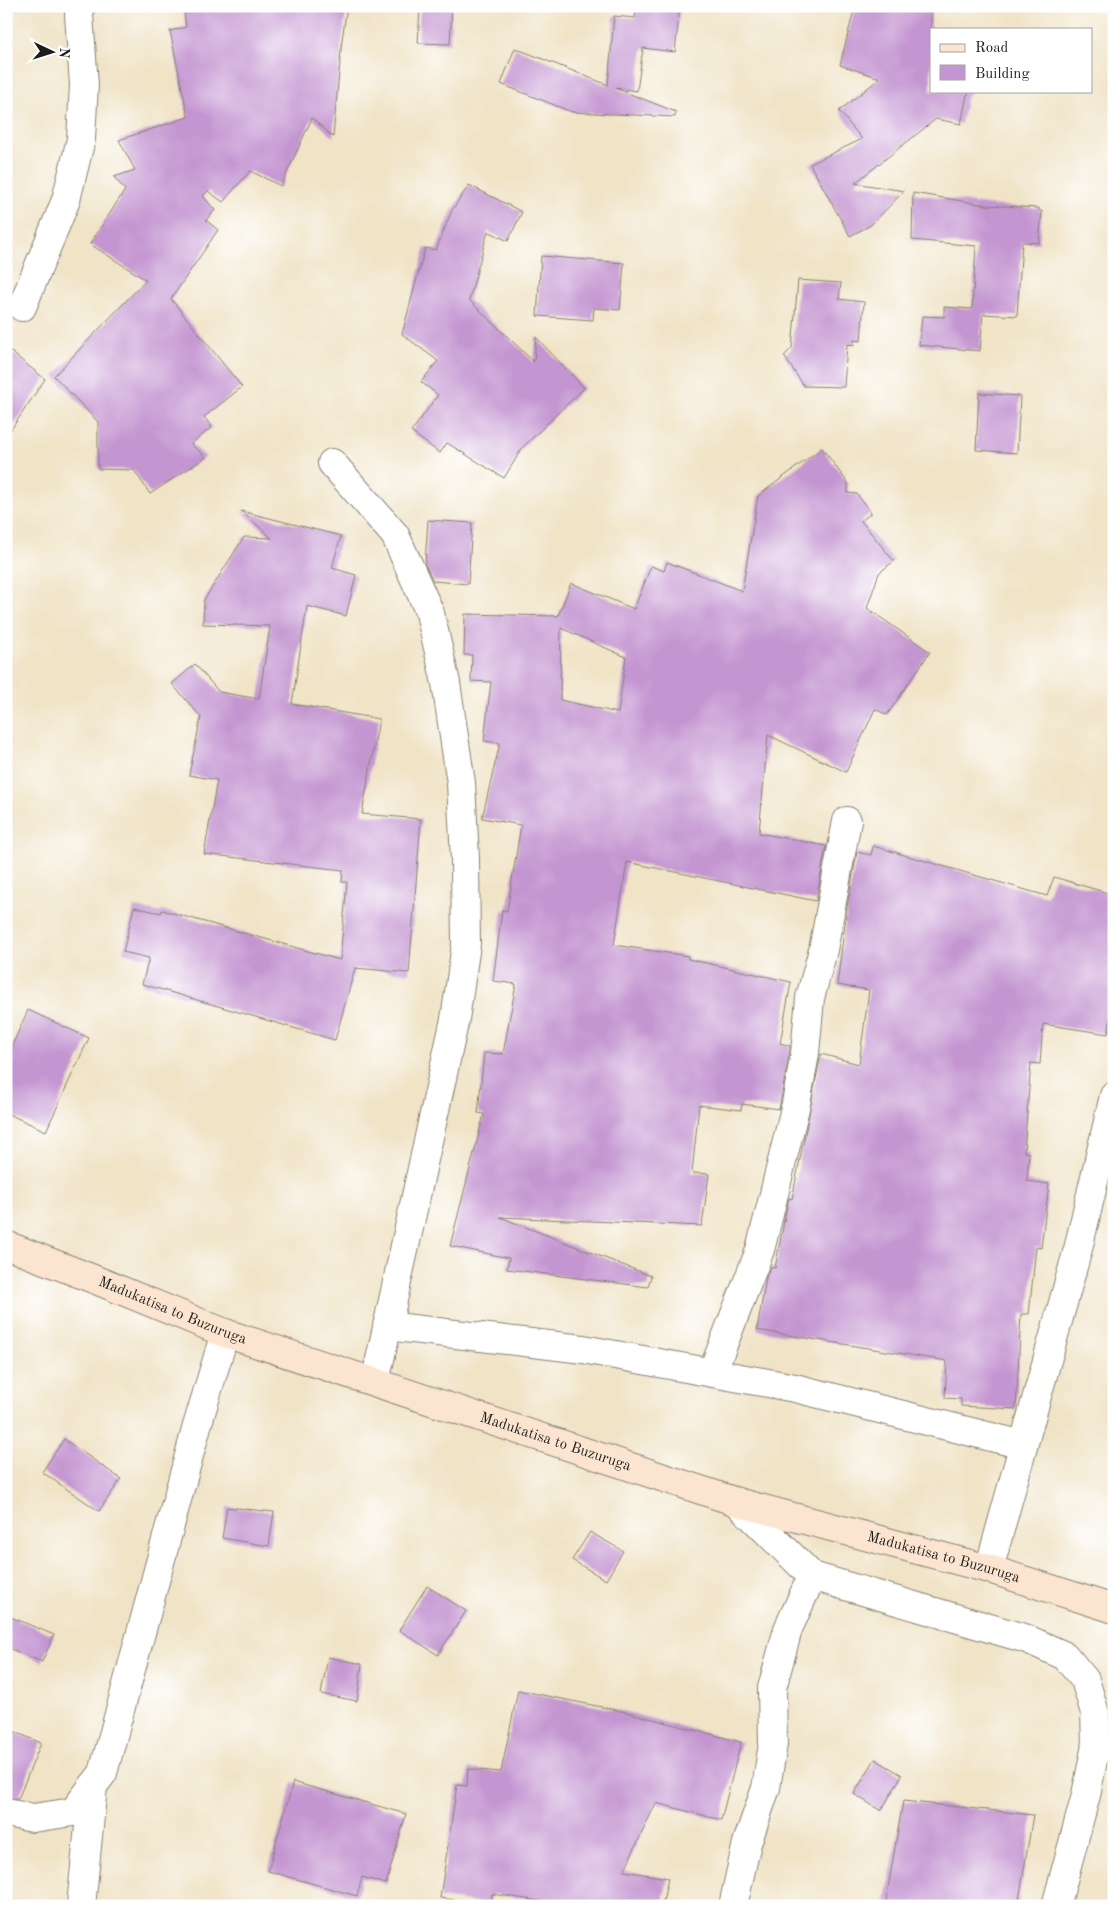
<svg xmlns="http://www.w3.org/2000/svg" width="1120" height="1912" viewBox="0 0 1120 1912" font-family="'Old Standard TT',serif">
<rect width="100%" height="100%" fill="#fff"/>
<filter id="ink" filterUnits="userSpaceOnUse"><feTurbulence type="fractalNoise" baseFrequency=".02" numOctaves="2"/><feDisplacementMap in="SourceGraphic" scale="10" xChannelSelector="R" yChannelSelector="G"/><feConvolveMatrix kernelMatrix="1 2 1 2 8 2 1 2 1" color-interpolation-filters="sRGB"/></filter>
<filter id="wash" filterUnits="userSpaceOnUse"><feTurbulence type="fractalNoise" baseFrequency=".0096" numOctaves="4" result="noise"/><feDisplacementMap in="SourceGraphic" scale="20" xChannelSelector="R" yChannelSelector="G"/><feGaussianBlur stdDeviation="1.12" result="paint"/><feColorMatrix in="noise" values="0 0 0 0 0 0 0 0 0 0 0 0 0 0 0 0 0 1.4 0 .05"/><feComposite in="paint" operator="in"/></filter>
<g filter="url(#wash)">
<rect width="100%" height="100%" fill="#f0e3c6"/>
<g id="blocks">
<!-- building -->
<g fill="#c496d1" fill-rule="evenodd">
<polygon points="183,6 347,6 342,40 333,137 312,118 281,186 250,171 223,202 208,191 203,196 215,210 206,220 218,230 171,299 242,387 204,417 212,427 191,444 206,457 150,494 134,470 98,469 98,422 54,376 146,280 90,244 125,190 114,177 135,170 119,140 188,117 170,31 186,27"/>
<polygon points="420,6 452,6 450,44 418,43"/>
<polygon points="637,6 680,6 675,52 643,48 637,91 615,88 676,112 675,117 572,112 501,84 515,48 608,85 614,16 635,18"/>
<polygon points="855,6 931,6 931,91 971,91 967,95 961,124 936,119 855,183 904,191 871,225 850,236 810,164 862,139 839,111 880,78 840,65"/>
<polygon points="469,185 522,212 508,241 488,231 469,300 534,362 536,337 584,388 523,447 504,478 447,443 440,453 411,432 438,395 421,382 438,361 402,334 425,248 436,250 452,210"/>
<polygon points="913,193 986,205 1039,208 1039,211 1042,211 1039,243 1022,242 1017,316 983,314 980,351 919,345 922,316 944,317 944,307 972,309 976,246 912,240"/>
<polygon points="541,256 624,263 620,310 594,308 593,320 537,316"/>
<polygon points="798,280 841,283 839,299 864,302 861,341 854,340 854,345 847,344 844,387 804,386 784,356 792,348"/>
<polygon points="6,348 45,379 6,437"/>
<polygon points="979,393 1020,396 1017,453 976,450"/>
<path d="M822,448L848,483V493L857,494L871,513L861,521L894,561L879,573L867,608L930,652L887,715L875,709L846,772L768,735L759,833L826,846L816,901L627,862L614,945L688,956V959L791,982L780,1043L790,1046V1051L779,1109L742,1104L741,1110L699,1105L692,1173L709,1174L702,1226L500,1217L651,1276L648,1287L507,1269L509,1258L450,1246L484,1114L478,1113L484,1053L503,1054L516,984L493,981L502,910L507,911L521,825L482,818L500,743L484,741L491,682L471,681L472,655H464L465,614L558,616L571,583L634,609L651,566L664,571L667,562L742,591L758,496ZM561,628L626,657L618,713L560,700Z"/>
<polygon points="241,511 341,536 332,568 356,575 346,616 307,606 292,704 379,719 362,814 421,819 409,973 355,968 335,1040 142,984 149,958 123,952 134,907 161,913 162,910 340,960 347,882 342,882 343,870 204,854 217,780 189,775 201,717 172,684 195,664 219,692 259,699 270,626 203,624 204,600 244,537 272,538"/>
<polygon points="428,520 472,523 468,584 433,581 425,564"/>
<polygon points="873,846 1047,896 1054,877 1114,895 1114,999 1108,1034 1043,1024 1040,1064 1031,1063 1024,1152 1029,1153 1027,1181 1049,1184 1041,1248 1036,1247 1029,1314 1021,1314 1016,1409 961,1406 961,1399 945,1398 947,1361 757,1330 766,1278 770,1267 775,1268 786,1211 789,1198 792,1199 821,1054 859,1064 869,990 837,985 847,907 857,852 871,855"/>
<polygon points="28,1010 89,1038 46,1131 6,1113 6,1059"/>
<polygon points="64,1439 121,1479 99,1511 42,1472"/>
<polygon points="227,1507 274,1512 269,1546 222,1538"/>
<polygon points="590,1532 623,1551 606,1580 572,1560"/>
<polygon points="427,1586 466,1611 438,1655 399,1630"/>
<polygon points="6,1615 54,1635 42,1662 6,1647"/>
<polygon points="328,1657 362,1664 357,1701 321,1694"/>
<polygon points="518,1690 626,1712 741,1742 721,1820 656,1803 624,1871 668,1878 662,1906 574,1906 492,1894 490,1905 440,1898 457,1785 467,1786 468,1769 501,1772"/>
<polygon points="6,1728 41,1743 18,1799 6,1798"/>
<polygon points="875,1759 902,1775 881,1811 854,1794"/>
<polygon points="293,1782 406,1814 386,1884 362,1877 357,1896 268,1871"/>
<polygon points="903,1801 1033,1815 1018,1906 885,1906"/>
</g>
</g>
</g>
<g filter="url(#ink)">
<use href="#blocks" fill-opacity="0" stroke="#868071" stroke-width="1"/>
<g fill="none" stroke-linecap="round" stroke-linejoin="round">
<!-- street casing -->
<g stroke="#868071" stroke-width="30">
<g id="street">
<polyline points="22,307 66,200 81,139 84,85 79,15 80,6"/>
<polyline points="332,463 395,535 430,613 446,683 461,783 465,859 466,945 455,1019 375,1382"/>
<polyline points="387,1326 583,1349 795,1388 1023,1445"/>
<polyline points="712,1373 760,1250 775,1190 796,1104 805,1053 810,998 823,950 847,821"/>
<polyline points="989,1569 1078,1249 1114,1096"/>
<polyline points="812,1576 1027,1639 1065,1656 1085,1680 1095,1713 1096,1745 1086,1795 1056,1906"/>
<polyline points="6,1813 33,1818 73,1812 103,1773 197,1426 225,1333"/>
<polyline points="81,1906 93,1786"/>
<polyline points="733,1906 747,1843 766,1788 773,1744 772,1688 788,1629 812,1576 737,1502"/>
</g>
</g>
<!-- secondary casing -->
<g stroke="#868071" stroke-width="30">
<g id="secondary">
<path id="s1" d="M6,1245L96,1280L225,1333L737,1502L989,1569L1114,1609"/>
</g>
</g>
<!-- street -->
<use href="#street" stroke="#fff" stroke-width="28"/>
<!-- secondary -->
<use href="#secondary" stroke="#fce5d0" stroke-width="28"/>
</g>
</g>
<g text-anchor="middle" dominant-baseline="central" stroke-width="4.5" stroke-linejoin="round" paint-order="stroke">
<!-- street labels -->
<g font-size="15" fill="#1c1c1c" stroke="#fff">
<text stroke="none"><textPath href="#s1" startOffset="179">Madukatisa to Buzuruga</textPath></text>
<text stroke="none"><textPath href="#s1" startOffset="584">Madukatisa to Buzuruga</textPath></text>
<text stroke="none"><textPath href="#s1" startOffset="989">Madukatisa to Buzuruga</textPath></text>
</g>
</g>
<!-- margin -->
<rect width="1120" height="1912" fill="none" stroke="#fff" stroke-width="25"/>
<!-- legend -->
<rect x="930" y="28" width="162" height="65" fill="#ffffff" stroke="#a4a4a4"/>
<rect x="940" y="44" width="25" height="8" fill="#fce5d0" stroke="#a4a4a4"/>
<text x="975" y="52" font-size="15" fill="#1c1c1c">Road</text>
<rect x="940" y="65" width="25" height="15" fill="#c496d1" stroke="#a4a4a4"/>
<text x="975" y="78" font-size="15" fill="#1c1c1c">Building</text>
<!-- north arrow -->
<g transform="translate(52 52) rotate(94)" stroke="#ffffff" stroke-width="4" paint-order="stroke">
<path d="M0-4L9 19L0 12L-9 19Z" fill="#1c1c1c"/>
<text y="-8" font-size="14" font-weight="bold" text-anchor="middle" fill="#1c1c1c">N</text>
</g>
</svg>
